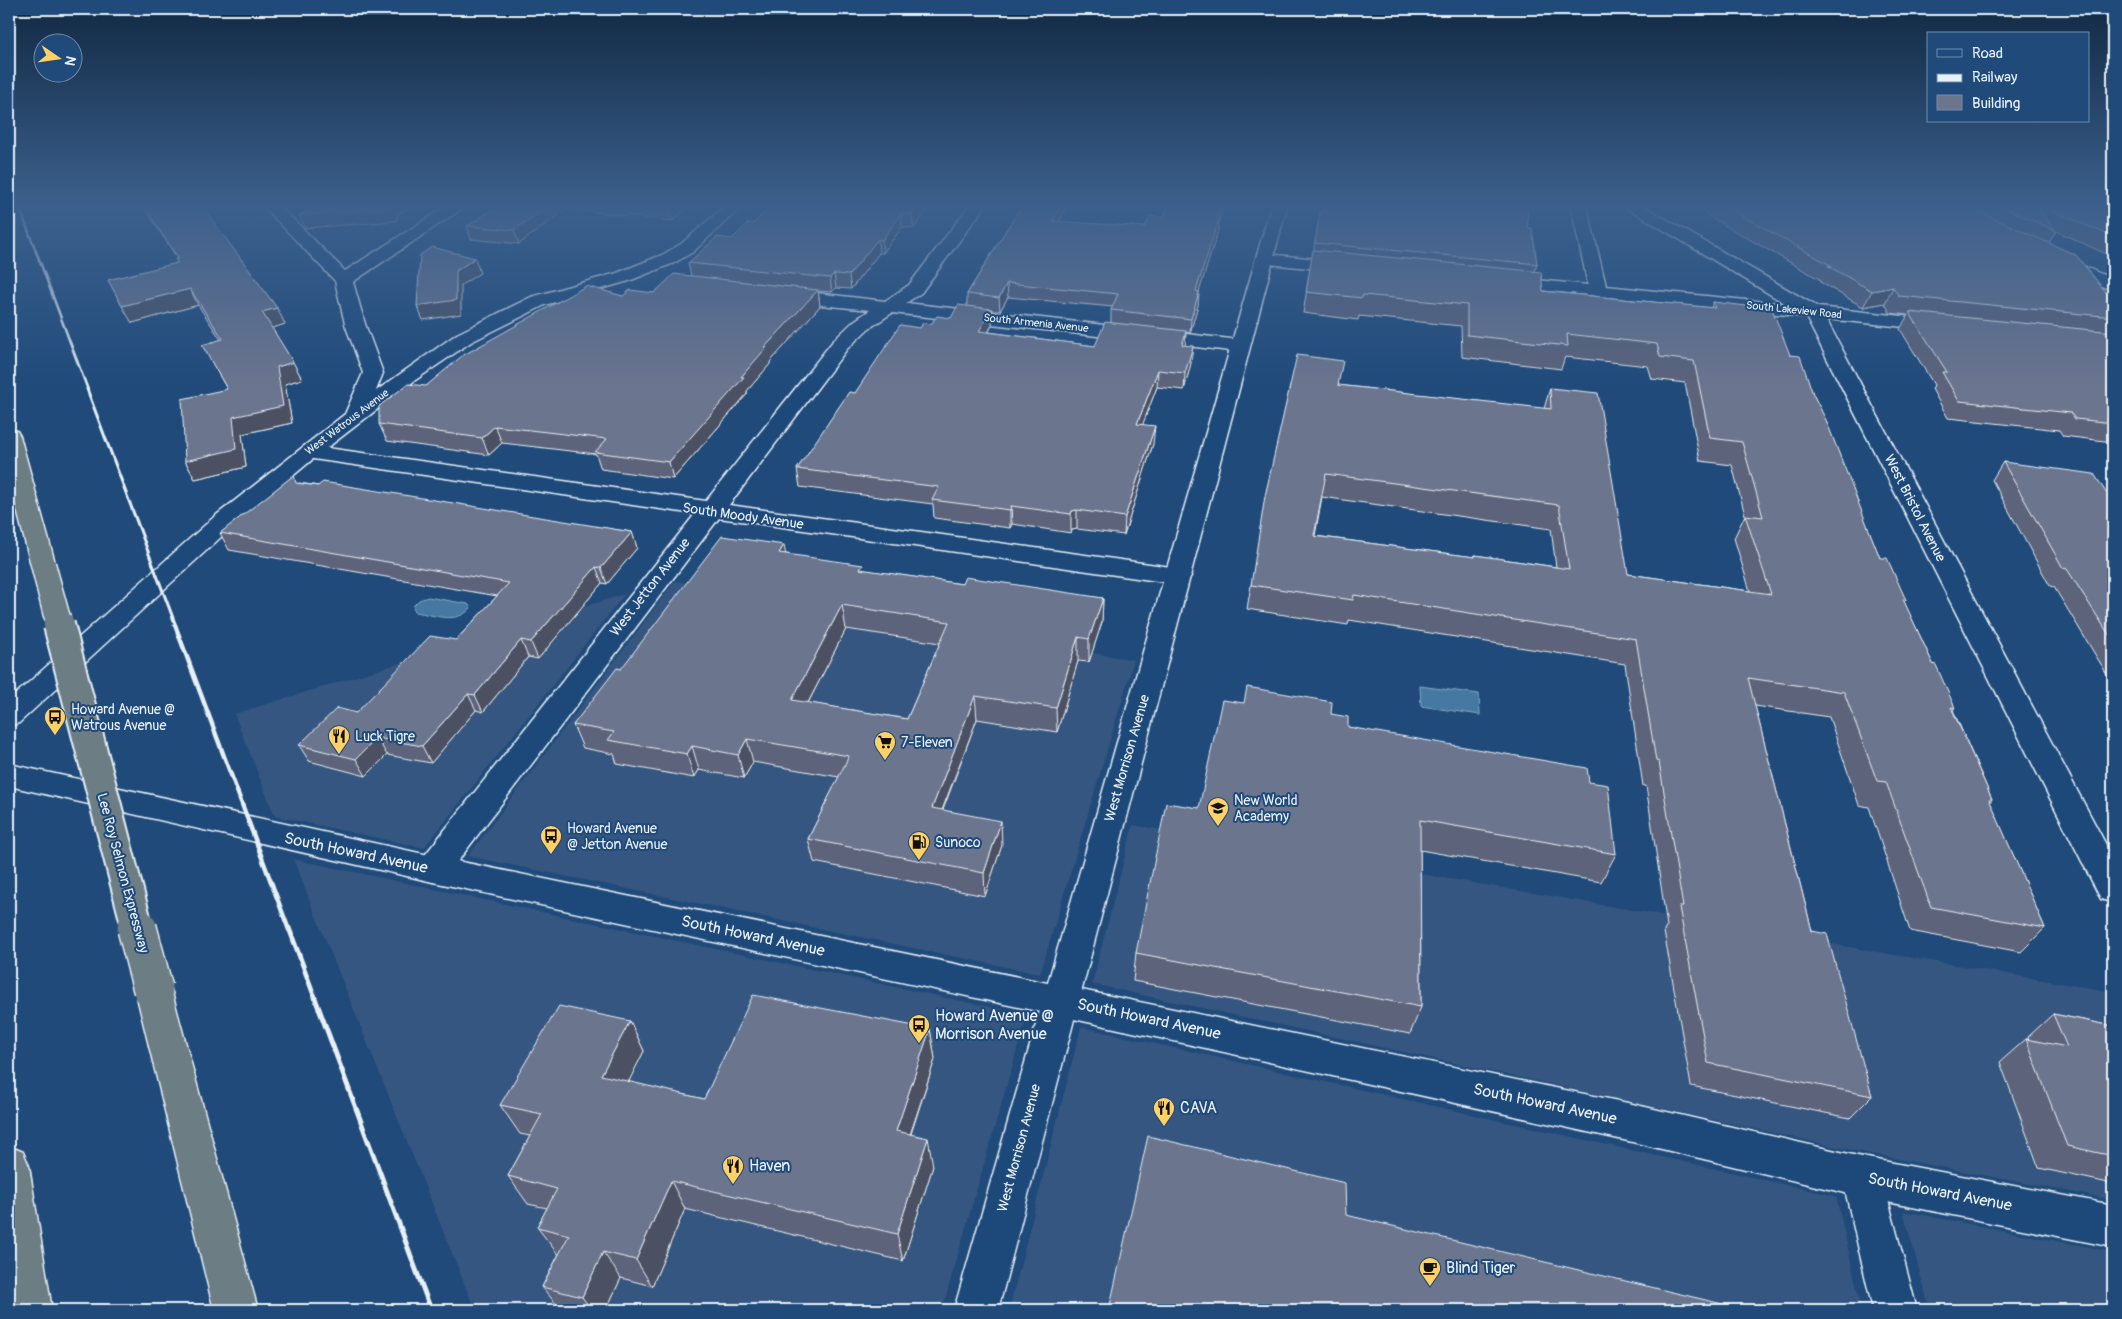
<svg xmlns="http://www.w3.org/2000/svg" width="2122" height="1319" viewBox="0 0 2122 1319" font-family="Pangolin,sans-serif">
<rect width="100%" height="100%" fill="#1f4a7a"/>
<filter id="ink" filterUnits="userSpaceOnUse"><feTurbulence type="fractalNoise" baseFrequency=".02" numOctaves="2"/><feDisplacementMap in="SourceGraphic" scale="10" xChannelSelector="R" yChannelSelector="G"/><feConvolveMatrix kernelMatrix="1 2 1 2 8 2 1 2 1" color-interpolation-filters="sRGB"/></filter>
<g filter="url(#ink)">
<!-- built -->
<g fill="#365780">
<polygon points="675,581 1134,660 1040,974 468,856"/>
<polygon points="625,594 424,848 275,816 234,714"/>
<polygon points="1133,825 2113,992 2113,1200 1856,1151 1092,984"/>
<polygon points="293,859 1027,1015 942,1310 475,1310"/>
<polygon points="1081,1027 1836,1196 1862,1310 1009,1310"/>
<polygon points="1903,1211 2113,1252 2113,1310 1930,1310"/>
</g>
<!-- water -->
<g fill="#4579a2" stroke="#86a9c4">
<path d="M428,597L468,604L471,608C456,625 435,615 415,612L413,606L419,600Z"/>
<polygon points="1420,686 1479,694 1480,715 1421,706"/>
</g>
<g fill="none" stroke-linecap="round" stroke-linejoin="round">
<!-- minor casing -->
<g stroke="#e8f1f8" stroke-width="3">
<g id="minor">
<polygon points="263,206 280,206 345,271 447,206 466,206 353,282 365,324 383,373 376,391 457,334 531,297 617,273 662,255 681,244 725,206 742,206 693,252 674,263 629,281 545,305 471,342 414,381 327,448 706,501 833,341 854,321 870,310 781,301 775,299 772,295 775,291 781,289 885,301 909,285 969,206 985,206 921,293 906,303 1240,340 1247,342 1250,346 1247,350 1240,352 892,313 868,329 847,349 729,505 1178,568 1187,570 1191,576 1187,582 1178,584 719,518 445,878 433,882 421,878 417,869 421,860 695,514 313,459 232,527 19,723 9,726 9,700 214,517 345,414 363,373 345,324 335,281"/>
<polygon points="1571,206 1587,206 1606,286 1786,304 1624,206 1643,206 1818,307 1950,321 1953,325 1950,329 1943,331 1826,319 2113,858 2113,903 2101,899 1806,317 1499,286 1496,282 1499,278 1505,277 1588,285"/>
<polygon points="1266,254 1348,262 1354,263 1357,267 1354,271 1348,272 1260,263 1257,259 1260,255"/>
<polygon points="2058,255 2113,279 2113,291 2052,264 2049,260 2052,256"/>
<polygon points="1862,1157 1876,1163 1882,1177 1917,1310 1873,1310 1842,1177 1848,1163"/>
</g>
</g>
<!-- tertiary casing -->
<g stroke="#e8f1f8" stroke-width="3">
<polygon id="tertiary" points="1271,206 1287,206 998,1310 954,1310"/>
</g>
<!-- secondary casing -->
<g stroke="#e8f1f8" stroke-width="3">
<polygon id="secondary" points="9,764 433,856 1628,1103 1862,1157 2113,1205 2113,1247 1862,1197 1628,1141 1060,1016 433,882 9,786"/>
</g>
<!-- motorway casing -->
<g stroke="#e8f1f8" stroke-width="3">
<g id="motorway">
<polygon points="9,429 17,431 20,436 70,617 66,623 57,626 48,623 44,617 9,478"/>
<polygon points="153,973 166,978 171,989 258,1310 214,1310 135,989 140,978"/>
<polygon points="9,1146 23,1152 29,1166 52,1310 9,1310"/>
</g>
</g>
<!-- minor -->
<use href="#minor" fill="#1f4a7a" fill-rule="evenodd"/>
<!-- tertiary -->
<use href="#tertiary" fill="#1f4a7a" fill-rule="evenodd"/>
<!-- secondary -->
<use href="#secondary" fill="#1f4a7a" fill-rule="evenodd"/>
<!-- motorway -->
<use href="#motorway" fill="#6d7d84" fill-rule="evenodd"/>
<!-- rail-far3 -->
<polyline stroke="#e8f1f8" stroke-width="2.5" points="19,206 88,390"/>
<!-- rail-far2 -->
<polyline stroke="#e8f1f8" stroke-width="3" points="87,389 176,626"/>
<!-- rail-far1 -->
<polyline stroke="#e8f1f8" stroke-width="4.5" points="175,625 289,930"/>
<!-- rail -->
<polyline stroke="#e8f1f8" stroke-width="5" points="289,928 431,1310"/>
<!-- motorway-bridge-far2 casing -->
<g stroke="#e8f1f8" stroke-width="27" stroke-linecap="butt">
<polyline id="motorway-bridge-far2" points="57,617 59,626"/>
</g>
<!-- motorway-bridge-far1 casing -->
<g stroke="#e8f1f8" stroke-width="34" stroke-linecap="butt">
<polyline id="motorway-bridge-far1" points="59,625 138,930"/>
</g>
<!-- motorway-bridge casing -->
<g stroke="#e8f1f8" stroke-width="42" stroke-linecap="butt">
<polyline id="motorway-bridge" points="137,928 153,989"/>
</g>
<!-- motorway-bridge-far2 -->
<use href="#motorway-bridge-far2" stroke="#6d7d84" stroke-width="24"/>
<!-- motorway-bridge-far1 -->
<use href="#motorway-bridge-far1" stroke="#6d7d84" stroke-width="30"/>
<!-- motorway-bridge -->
<use href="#motorway-bridge" stroke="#6d7d84" stroke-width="39"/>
</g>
<!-- wall -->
<g fill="#5d647a" stroke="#e8f1f8" fill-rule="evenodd">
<polygon points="143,206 202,206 285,324 272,328 293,362 302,379 285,384 292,423 242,434 246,467 195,479 185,461 227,389 202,345 221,340 198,305 132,323 177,263 177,258"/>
<polygon points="499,206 690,206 672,221 566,209 519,244 471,239 467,226"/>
<polygon points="770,206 930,206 914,228 902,227 883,253 879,253 851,289 836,288 832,292 818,291 820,306 770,362 770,364 747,391 747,394 673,479 601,469 596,454 502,443 489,455 387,441 379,424 426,386 623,296 654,293 691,276 688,263 732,239 753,224"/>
<path d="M1021,206H1067L1059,222L1145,227L1163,218L1168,206H1224L1219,220L1218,230L1199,291L1198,305L1190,333L1186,332L1185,345L1191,363L1184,390L1157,387L1142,425L1153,444L1124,535L1077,529L1072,530L1071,533L1012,524L1010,528L934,518L933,504L800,487L797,469L855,393L920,328L951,318L967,306V294ZM1008,297L1113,307L1111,310V322L1095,346L989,332L992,325V311H1000Z"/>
<polygon points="1691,206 2113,206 2113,257 2056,231 2049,243 2109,296 2113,297 2113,442 2063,436 2059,430 1948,418 1932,389 1934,385 1900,329 1908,315 1890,313 1885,303 1863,307 1820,282 1821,280"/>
<path d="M1320,212L1528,228L1537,264L1535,271L1543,291L1561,293L1711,308L1713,302L1790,355L1813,394L1880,558L1906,600L1904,602L1933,664L1955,708L1953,710L1992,799L1990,802L2045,928L2021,952L1910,931L1869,807L1859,805L1829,717L1755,706L1812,931L1872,1096L1850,1118L1691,1086L1664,931L1667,926L1646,786H1643L1625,664L1349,620L1348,625L1247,609L1251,585L1338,385L1544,409L1550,388L1628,574L1750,591L1734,538L1745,515L1732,465L1700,461L1685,383L1652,379L1648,366L1565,357L1561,369L1462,357L1461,326L1359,316L1358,320L1303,313ZM1322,497L1551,529L1556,567L1475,555L1474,557L1315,536Z"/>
<polygon points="2003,462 2113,503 2113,684 2054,587 2050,586 1992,480"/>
<polygon points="299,483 632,532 637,548 607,584 602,583 538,659 528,657 483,712 476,710 431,763 387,755 366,776 309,761 299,745 356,713 456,640 497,596 229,550 220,533"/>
<path d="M786,554L864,570L962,584L1103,598L1102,622L1089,662L1078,661L1057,732L977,719L943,810L1002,845L985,896L814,862L808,839L839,777L753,762L744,778L699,770L694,778L617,764L614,754L583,748L573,725L621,669ZM846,629L940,643L907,719L808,703Z"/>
<polygon points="1244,703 1331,714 1348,727 1589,782 1616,854 1601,882 1420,850 1421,1007 1410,1034 1133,981 1136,953 1199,808"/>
<polygon points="2053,1014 2113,1026 2113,1184 2039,1168 2000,1062 2026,1039 2029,1039 2028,1037"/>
<polygon points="630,1021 644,1051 628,1082 704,1099 930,1029 935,1059 911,1134 933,1166 903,1261 685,1209 652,1286 621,1278 606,1310 561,1310 542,1287 559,1254 557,1253 537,1227 547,1208 528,1204 508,1176 530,1136 520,1134 500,1105"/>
</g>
<!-- shaded-wall -->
<g fill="#4c5163" stroke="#e8f1f8">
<polygon points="130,206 139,206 131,208"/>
<polygon points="391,206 412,206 398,214 396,221 305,228 299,215"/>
<polygon points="548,206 565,206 566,209 519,244 514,230"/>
<polygon points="671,206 690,206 672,221 669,208"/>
<polygon points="919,206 930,206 914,228 912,215"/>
<polygon points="1061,206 1067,206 1053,234 1053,221"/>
<polygon points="1221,206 1224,206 1219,220 1218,230 1195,305 1196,291 1217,217"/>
<polygon points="901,214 902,227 883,253 882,240"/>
<polygon points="878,239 879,253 851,289 849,275"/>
<polygon points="475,258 480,273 461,285 461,314 423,320 417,306 456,271"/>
<polygon points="834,274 836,288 832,292 830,278"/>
<polygon points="1007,283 1008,297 1000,311 999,298"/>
<polygon points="1893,287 1885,303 1863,307 1872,291"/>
<polygon points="190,289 198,305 132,323 122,306"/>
<polygon points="818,290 820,306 770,362 770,364 747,391 747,394 673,479 669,462 741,377 765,347"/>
<polygon points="1199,292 1198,305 1190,333 1191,319"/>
<polygon points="277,308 285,324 270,329 262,312"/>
<polygon points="992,309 992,325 980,347 979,331"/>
<polygon points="1186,331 1185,348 1182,345"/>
<polygon points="1193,346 1191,363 1184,390 1185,373"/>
<polygon points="293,362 302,379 285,384 292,423 242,434 246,467 195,479 185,461 233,417 277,367"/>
<polygon points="1158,370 1157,387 1136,442 1137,424"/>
<polygon points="495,426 502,443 489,455 482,438"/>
<polygon points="1155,426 1153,444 1124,535 1125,517"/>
<polygon points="1011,506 1012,524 1010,528 1010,510"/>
<polygon points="1077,510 1077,529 1072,530 1071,533 1071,514 1072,511"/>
<polygon points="632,532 637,548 607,584 601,568"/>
<polygon points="784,545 788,568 779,553"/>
<polygon points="596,567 602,583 538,659 531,642"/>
<polygon points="1103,598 1102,622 1089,662 1089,639"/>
<polygon points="842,605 846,629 797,724 792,700"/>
<polygon points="1078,637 1078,661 1057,732 1056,708"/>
<polygon points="521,640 528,657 483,712 475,695"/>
<polygon points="468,694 476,710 431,763 422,746"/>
<polygon points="975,696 977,719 934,831 932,808"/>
<polygon points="377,738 387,755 366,776 356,759"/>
<polygon points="747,739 753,762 744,778 738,755"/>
<polygon points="692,746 699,770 694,778 687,754"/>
<polygon points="1001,821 1002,845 985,896 984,873"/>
<polygon points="630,1021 644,1051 617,1105 601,1075"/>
<polygon points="930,1029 935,1059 902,1159 896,1131"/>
<polygon points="928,1138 933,1166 903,1261 897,1234"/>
<polygon points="671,1181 685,1209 652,1286 636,1260"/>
<polygon points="603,1252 621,1278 606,1310 592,1310 582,1297"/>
</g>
<!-- building -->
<g fill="#6c748e" stroke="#e8f1f8" fill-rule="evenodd">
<polygon points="144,206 202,206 277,308 262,312 293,362 277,367 283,406 233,417 236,449 185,461 182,399 227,389 202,345 223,339 190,289 122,306 108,280 177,263 175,259 178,258"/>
<polygon points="315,206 391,206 390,208 299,215"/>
<polygon points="499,206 548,206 514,230 467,226"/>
<polygon points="651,206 671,206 669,208"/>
<polygon points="770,206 919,206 912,215 901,214 882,240 878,239 849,275 834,274 830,278 688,263 717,237 732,239 748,223 753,224"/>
<polygon points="1021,206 1061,206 1053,221 1145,227 1150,216 1163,218 1168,206 1221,206 1217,217 1219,218 1196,291 1199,292 1191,319 1111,310 1118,294 1007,283 999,298 967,294"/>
<polygon points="1324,206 1527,206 1528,228 1532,228 1537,264 1315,243 1320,212 1323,212"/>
<polygon points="1724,206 1966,206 2076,255 2109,296 2113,297 2113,317 1899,296 1893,287 1872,291 1828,266 1832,266"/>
<polygon points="2000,206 2036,206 2056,231"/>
<polygon points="2042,206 2113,206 2113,237"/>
<polygon points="432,247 475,258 456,271 456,300 417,306 420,255"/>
<path d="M1313,250L1541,272L1543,291L1561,293L1715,308L1713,302L1772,309L1790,355L1800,356L1813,394L1826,420L1880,558H1887L1906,600L1903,599L1933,664L1936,665L1955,708L1951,707L1992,799H1989L2045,928L1931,907L1886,782L1877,781L1844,692L1748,678L1812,931L1827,934L1872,1096L1708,1063L1679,907H1683L1659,762L1656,761L1636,639L1354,595L1353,600L1251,585L1265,496L1297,355L1343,361L1338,385L1551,409L1550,388L1598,393L1628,574L1771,594L1745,515L1763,517L1742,442L1710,438L1694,361L1660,357L1657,344L1567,334L1568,346L1467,335V305L1363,295L1362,298L1306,292ZM1326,474L1559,505L1569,569L1475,555V557L1314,536Z"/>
<polygon points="674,274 818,290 765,347 767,347 741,377 744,377 669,462 595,452 607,439 495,426 482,438 379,424 379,406 408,384 426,386 462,356 586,286 623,296 630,290 654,293"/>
<polygon points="958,305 992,309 979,331 1095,346 1105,322 1186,331 1182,345 1193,346 1185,373 1158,370 1137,424 1155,426 1125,517 1077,510 1072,511 1071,514 1011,506 1010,510 932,500 939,487 797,469 849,392 855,393 900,325 920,328 923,323 931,324 937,316 951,318"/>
<polygon points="1909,312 2113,332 2113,423 2075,419 2071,413 1959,401 1942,372 1947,372"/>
<polygon points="2003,462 2094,474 2113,503 2113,641 2067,569 2063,568"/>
<polygon points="294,475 296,483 318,486 323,482 632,532 601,568 596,567 531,642 521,640 475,695 468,694 422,746 377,738 356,759 299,745 337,708 356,713 430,636 456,640 509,583 220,533"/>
<path d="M722,536L784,545L779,553L863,565L860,569L962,584L965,577L1103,598L1089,639L1078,637L1056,708L975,696L932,808L1001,821L984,873L808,839L849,756L747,739L738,755L692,746L687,754L608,740L614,732L573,725L617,668L621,669ZM842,605L949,622L907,719L792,700Z"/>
<polygon points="1247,687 1332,702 1331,714 1348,717 1348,727 1587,768 1589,782 1608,785 1616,854 1420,820 1421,1007 1136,953 1166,803 1199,808 1222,700 1244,703"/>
<polygon points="753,995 930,1029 896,1131 928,1138 897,1234 671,1181 636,1260 603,1252 582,1297 542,1287 569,1235 537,1227 557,1189 508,1176 542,1114 500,1105 559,1006 630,1021 601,1075 704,1099"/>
<polygon points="2053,1014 2113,1026 2113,1156 2067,1146 2026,1039 2067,1047"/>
<polygon points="1148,1136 1345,1183 1346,1215 1748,1310 1109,1310"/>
</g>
</g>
<!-- sky -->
<linearGradient id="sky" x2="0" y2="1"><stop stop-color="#112943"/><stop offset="0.53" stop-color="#3c608d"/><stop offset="1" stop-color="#3c608d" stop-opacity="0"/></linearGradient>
<rect width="2122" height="390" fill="url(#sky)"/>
<!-- icons -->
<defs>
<g id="bus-pin" transform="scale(1.125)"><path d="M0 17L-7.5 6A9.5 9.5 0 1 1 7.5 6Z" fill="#ffd166" stroke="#1f4a7a"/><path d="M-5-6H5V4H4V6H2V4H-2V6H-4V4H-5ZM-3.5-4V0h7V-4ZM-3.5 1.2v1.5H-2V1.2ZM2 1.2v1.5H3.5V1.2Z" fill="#111"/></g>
<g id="restaurant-pin" transform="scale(1.125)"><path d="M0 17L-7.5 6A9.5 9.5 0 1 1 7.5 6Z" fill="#ffd166" stroke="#1f4a7a"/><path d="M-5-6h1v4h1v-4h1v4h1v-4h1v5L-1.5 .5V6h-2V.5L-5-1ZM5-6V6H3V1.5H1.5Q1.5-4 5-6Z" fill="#111"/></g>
<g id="supermarket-pin" transform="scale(1.125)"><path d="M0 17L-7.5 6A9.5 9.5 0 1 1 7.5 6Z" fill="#ffd166" stroke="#1f4a7a"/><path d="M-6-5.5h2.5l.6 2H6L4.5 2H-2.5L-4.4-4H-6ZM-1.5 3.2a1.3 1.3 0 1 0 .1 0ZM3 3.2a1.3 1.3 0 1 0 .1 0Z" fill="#111"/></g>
<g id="school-pin" transform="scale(1.125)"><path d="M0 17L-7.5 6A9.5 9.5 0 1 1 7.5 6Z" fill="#ffd166" stroke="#1f4a7a"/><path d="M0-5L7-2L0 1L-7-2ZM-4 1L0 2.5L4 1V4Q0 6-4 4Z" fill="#111"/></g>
<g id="fuel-pin" transform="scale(1.125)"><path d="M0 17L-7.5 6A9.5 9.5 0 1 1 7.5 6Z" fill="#ffd166" stroke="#1f4a7a"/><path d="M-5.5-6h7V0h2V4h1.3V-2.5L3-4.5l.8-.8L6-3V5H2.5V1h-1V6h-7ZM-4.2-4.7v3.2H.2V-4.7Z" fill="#111"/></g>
<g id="cafe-pin" transform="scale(1.125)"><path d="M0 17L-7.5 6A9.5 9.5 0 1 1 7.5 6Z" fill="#ffd166" stroke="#1f4a7a"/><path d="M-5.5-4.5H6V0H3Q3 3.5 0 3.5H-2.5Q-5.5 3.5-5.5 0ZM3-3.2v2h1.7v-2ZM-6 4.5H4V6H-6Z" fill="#111"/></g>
</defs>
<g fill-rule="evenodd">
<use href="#bus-pin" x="55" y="717"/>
<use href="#restaurant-pin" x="339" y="736"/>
<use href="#supermarket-pin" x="885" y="742"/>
<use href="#school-pin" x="1218" y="808"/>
<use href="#bus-pin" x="551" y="836"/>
<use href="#fuel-pin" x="919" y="842"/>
<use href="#bus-pin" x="919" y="1025"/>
<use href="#restaurant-pin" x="1164" y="1108"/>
<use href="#restaurant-pin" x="733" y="1166"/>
<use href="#cafe-pin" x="1430" y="1268"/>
</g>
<g text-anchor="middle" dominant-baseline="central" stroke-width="4" stroke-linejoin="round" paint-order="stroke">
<!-- far-street labels -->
<g font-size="11" fill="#e8f1f8" stroke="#1f4a7a">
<text transform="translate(1794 310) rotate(6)">South Lakeview Road</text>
<text transform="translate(1036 323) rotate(6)">South Armenia Avenue</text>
<text transform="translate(347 422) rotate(-37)">West Watrous Avenue</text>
</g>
<!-- street labels -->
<g font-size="14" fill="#e8f1f8" stroke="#1f4a7a">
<text transform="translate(1915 508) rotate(63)">West Bristol Avenue</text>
<text transform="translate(743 516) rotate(8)">South Moody Avenue</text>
<text transform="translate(650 587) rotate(-52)">West Jetton Avenue</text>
<text transform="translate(1127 758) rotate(-74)">West Morrison Avenue</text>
<text transform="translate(123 873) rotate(75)">Lee Roy Selmon Expressway</text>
<text transform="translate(1019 1148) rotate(-75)">West Morrison Avenue</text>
</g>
<!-- poi labels -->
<g font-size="14" fill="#e8f1f8" stroke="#1f4a7a" text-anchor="start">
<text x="71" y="709">Howard Avenue @<tspan x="71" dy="16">Watrous Avenue</tspan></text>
<text x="355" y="736">Luck Tigre</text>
<text x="901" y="742">7-Eleven</text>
<text x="1234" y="800">New World<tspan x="1234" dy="16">Academy</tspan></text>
<text x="567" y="828">Howard Avenue<tspan x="567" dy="16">@ Jetton Avenue</tspan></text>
<text x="935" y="842">Sunoco</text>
</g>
<!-- near-street labels -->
<g font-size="16" fill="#e8f1f8" stroke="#1f4a7a">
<text transform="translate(356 853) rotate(12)">South Howard Avenue</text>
<text transform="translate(753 936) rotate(12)">South Howard Avenue</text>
<text transform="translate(1149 1019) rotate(12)">South Howard Avenue</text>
<text transform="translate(1545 1104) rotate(12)">South Howard Avenue</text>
<text transform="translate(1940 1192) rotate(11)">South Howard Avenue</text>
</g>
<!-- near-poi labels -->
<g font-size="16" fill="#e8f1f8" stroke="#1f4a7a" text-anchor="start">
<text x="935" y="1016">Howard Avenue @<tspan x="935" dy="18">Morrison Avenue</tspan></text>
<text x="1180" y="1108">CAVA</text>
<text x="749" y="1166">Haven</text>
<text x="1446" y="1268">Blind Tiger</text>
</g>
</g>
<!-- margin -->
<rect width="2122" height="1319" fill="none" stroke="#1f4a7a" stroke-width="30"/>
<rect x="15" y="15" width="2092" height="1289" fill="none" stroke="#e8f1f8" stroke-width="2" filter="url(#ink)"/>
<!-- legend -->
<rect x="1927" y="32" width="162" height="90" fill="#1f4a7a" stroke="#6f8dac"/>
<rect x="1937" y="49" width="25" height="8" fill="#1f4a7a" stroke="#6f8dac"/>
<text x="1972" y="58" font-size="15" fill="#e8f1f8">Road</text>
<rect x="1937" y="74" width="25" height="8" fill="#e8f1f8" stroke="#6f8dac"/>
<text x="1972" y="82" font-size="15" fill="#e8f1f8">Railway</text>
<rect x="1937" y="95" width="25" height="15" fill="#6c748e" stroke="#6f8dac"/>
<text x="1972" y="108" font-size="15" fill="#e8f1f8">Building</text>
<!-- north arrow -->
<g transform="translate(58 58) rotate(103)"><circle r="24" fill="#1f4a7a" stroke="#6f8dac"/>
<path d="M0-4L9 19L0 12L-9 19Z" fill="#ffd166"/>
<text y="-8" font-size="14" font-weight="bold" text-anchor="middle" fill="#e8f1f8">N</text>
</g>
</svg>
